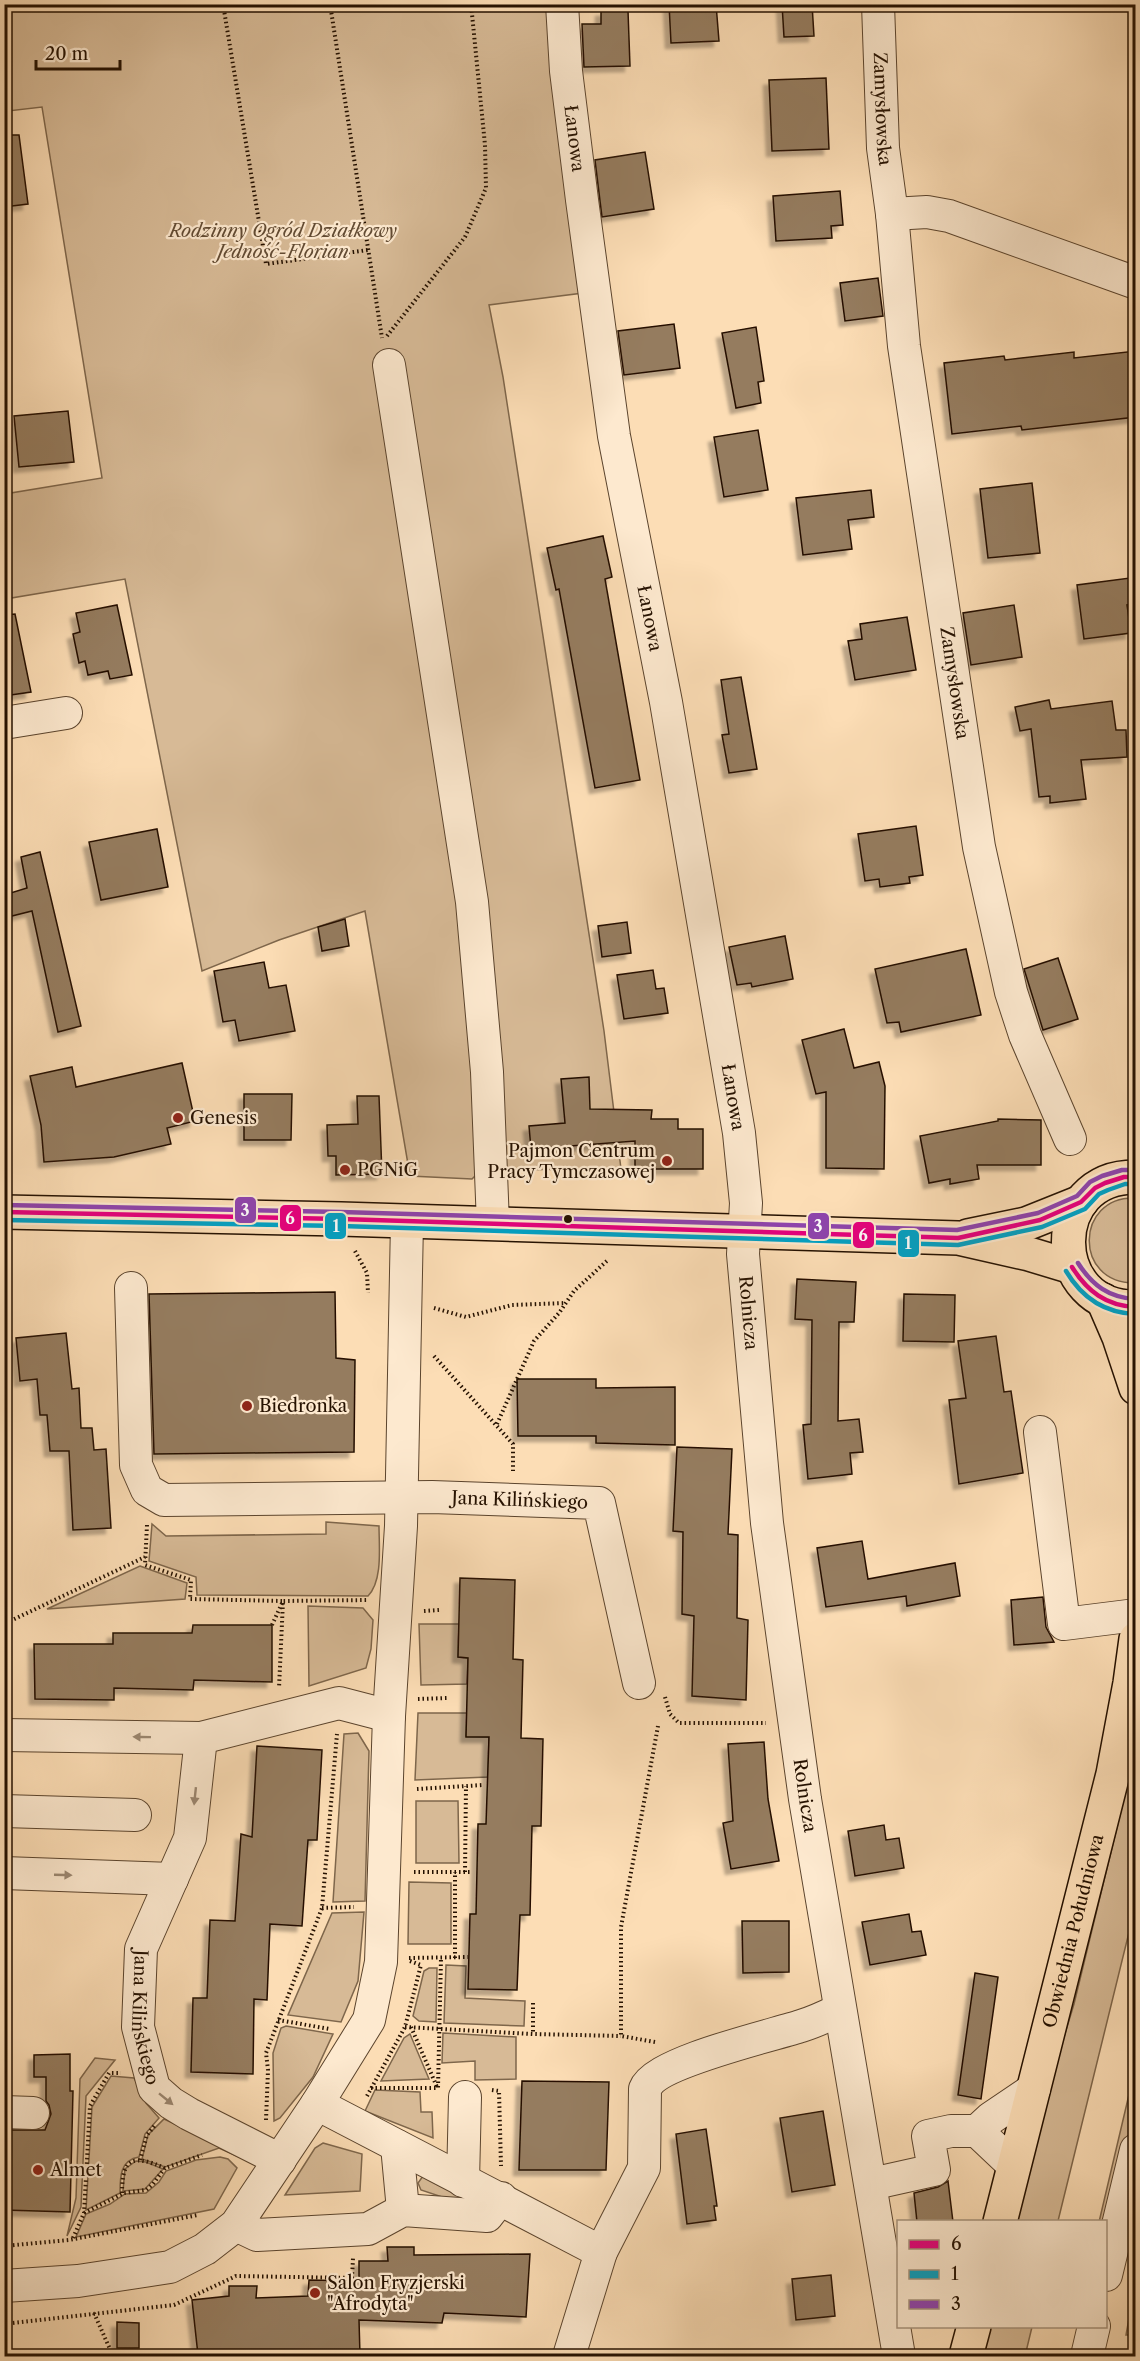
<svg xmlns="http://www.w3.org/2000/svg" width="1140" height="2361" viewBox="0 0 1140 2361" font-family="'Libre Caslon Text',serif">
<defs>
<filter id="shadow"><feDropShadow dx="-5.5" dy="5.5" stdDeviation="1.5" flood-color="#0004"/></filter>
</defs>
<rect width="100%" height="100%" fill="#fcddb5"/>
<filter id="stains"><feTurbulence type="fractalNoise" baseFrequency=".00333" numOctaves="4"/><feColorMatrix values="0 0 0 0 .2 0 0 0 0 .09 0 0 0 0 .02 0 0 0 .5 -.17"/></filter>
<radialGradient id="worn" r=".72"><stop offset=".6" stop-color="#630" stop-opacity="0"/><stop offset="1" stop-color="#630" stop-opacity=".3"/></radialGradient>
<!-- green -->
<g fill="#d7ba96" stroke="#7e664b" stroke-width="1.5">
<polygon points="5,5 551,5 583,293 489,305 503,377 604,1031 621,1169 481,1170 472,1179 410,1176 365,911 279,940 202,971 125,579 5,599 5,494 102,478 42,107 8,111 4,92"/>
<path d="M1135,1198V1283C1073,1284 1075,1196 1135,1198Z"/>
<path d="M326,1522L379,1526C379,1546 383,1581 368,1596L197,1595L196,1577L149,1561L152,1524L166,1536L326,1534Z"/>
<polygon points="140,1566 187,1583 185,1599 47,1609"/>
<polygon points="308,1606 363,1608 373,1620 371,1649 366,1668 309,1686"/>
<polygon points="419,1624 459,1624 458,1657 468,1658 467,1684 421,1685"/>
<polygon points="418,1713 467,1713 466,1736 489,1737 488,1777 415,1780"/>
<polygon points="358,1733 369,1751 365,1901 333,1902 344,1734"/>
<polygon points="1135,1753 1135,1908 1058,2221 1015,2222 1044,2103 1074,2004"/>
<polygon points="458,1801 459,1863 416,1863 416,1801"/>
<polygon points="409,1882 451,1883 451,1944 408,1944"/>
<polygon points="364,1912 358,1981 341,2022 288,2015 332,1913"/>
<polygon points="446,1965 466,1966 465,1998 525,2001 524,2026 444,2023"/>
<polygon points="429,1968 437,1968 436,2022 419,2021 413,2016 424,1971"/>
<polygon points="286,2026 333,2034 313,2077 280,2118 274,2121 273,2053 281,2028"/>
<polygon points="443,2033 516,2037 516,2079 475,2080 475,2061 442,2063"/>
<polygon points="410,2034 429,2079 381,2081 404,2038"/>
<polygon points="95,2058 115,2060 86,2096 81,2207 67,2236 76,2198 80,2079"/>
<polygon points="1135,2069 1135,2114 1106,2235 1106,2222 1099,2222"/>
<path d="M111,2076L134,2078L146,2103L159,2118L145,2134L139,2157C120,2160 120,2177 120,2193L86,2210L92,2107Z"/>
<polygon points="375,2090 420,2092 421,2112 432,2112 433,2138 365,2111"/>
<polygon points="164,2119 240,2154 239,2157 219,2148 165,2167 142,2159 148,2135"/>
<polygon points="323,2143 362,2154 360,2191 285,2195 315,2148"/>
<polygon points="220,2157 228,2159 237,2168 214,2209 76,2237 86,2214 110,2204 125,2194 146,2193 159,2182 166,2171 196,2160"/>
<polygon points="136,2161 146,2162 163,2169 145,2189 123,2191 125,2169"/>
<polygon points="423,2176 474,2197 469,2206 421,2190 418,2183"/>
<polygon points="1135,2285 1135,2335 1126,2335"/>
<polygon points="989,2327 1032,2327 1025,2356 982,2356"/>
</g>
<!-- building -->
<g fill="#957b5e" stroke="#251100" stroke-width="1.5" filter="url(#shadow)">
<polygon points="669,4 716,4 719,41 671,43"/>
<polygon points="782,4 812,4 814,36 784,37"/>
<polygon points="601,11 628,11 630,66 584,67 582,24 601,24"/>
<polygon points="826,78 829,149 772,151 769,80"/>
<polygon points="4,135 19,135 28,204 4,207"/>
<polygon points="645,152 654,209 602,217 595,160"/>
<polygon points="840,191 843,225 831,226 832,238 776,241 773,196"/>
<polygon points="878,278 883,316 845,321 840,283"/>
<polygon points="674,324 680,368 624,375 618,331"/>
<polygon points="756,327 764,381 758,382 761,403 736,408 722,333"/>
<polygon points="1136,351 1136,417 1022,430 1021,426 952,434 944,363 1004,356 1005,360 1074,352 1074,358"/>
<polygon points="68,411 74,462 19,467 14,416"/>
<polygon points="758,430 768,490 724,497 714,437"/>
<polygon points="1032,483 1040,553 988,558 980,489"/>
<polygon points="871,490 874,517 848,520 852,549 803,555 796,498"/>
<polygon points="603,536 612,577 605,579 640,780 595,788 559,589 556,590 547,548"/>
<polygon points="1130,578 1134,604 1127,605 1131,633 1084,639 1077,585"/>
<polygon points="117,605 132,675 110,679 108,671 88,675 85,661 79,663 73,634 80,632 76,613"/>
<polygon points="1014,605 1022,657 971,665 963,613"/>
<polygon points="15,614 31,692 4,696 4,615"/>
<polygon points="907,617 916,670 855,680 848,641 862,639 860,624"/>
<polygon points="741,677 757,769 729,773 722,735 729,734 721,680"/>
<polygon points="1049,700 1051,709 1112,701 1116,730 1126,730 1127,757 1081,760 1086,799 1050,803 1050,796 1039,797 1031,729 1020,731 1015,707"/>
<polygon points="916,826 923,875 909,877 910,883 880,887 879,879 865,881 858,834"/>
<polygon points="157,829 168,887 101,900 89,842"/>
<polygon points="40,852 81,1026 58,1032 32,911 4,918 4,895 27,888 21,857"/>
<polygon points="345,919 349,946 322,951 318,927"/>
<polygon points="627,922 631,953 602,957 598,926"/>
<polygon points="785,936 793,979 752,987 751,983 737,985 729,947"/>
<polygon points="966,949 981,1015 901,1032 899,1022 887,1023 875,969"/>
<polygon points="1058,958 1078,1019 1043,1030 1024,969"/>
<polygon points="264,962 269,988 286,985 295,1031 239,1041 235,1020 223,1022 214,971"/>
<polygon points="653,970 656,989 664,988 668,1013 624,1019 617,975"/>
<polygon points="844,1029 854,1068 879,1062 885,1086 884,1169 826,1168 826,1092 816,1094 802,1040"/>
<polygon points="182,1063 195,1121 167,1128 171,1144 114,1157 44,1162 41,1125 30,1076 72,1067 76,1087"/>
<polygon points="589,1077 590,1109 652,1110 651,1119 678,1119 678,1129 703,1129 703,1169 635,1169 635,1141 531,1149 529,1126 565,1123 561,1079"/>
<polygon points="244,1094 292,1094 291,1140 244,1140"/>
<polygon points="357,1096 379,1096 382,1174 336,1175 336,1156 328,1156 327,1125 358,1124"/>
<polygon points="998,1119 1041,1120 1041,1165 977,1165 979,1179 950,1184 950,1179 929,1183 920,1136 998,1121"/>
<polygon points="797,1279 856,1282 854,1322 839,1322 838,1421 859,1419 863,1452 850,1453 852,1474 808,1479 803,1425 811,1424 812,1320 795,1319"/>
<polygon points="335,1292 336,1358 355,1360 354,1452 154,1454 149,1294"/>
<polygon points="904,1294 955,1295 954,1342 903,1341"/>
<polygon points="66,1333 72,1389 79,1388 81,1428 92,1428 94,1450 106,1449 111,1528 73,1530 69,1451 50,1451 47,1415 40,1415 37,1379 20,1381 16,1338"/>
<polygon points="996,1336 1004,1392 1011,1391 1023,1473 959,1484 949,1400 966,1398 958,1341"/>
<polygon points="517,1379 596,1379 596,1388 675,1387 675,1445 596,1443 596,1436 518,1436"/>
<polygon points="677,1447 732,1449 728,1534 738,1535 737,1618 748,1620 746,1700 692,1696 694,1616 682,1614 683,1532 673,1531"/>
<polygon points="862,1541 868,1579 955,1563 960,1596 907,1606 906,1596 826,1607 817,1548"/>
<polygon points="460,1578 515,1580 513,1659 523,1660 521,1738 543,1739 541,1826 532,1826 530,1915 520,1915 517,1990 468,1989 470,1914 476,1914 478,1824 486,1824 489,1737 466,1737 468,1658 458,1657"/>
<polygon points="1043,1597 1046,1627 1054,1642 1014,1645 1011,1600"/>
<polygon points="193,1625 272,1625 272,1682 194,1680 193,1690 114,1688 114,1700 35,1699 34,1644 113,1644 113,1633 192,1633"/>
<polygon points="764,1742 768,1799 779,1861 731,1869 723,1823 733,1821 728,1744"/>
<polygon points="257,1746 322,1750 317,1840 308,1840 302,1926 270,1924 267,2000 254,1999 253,2074 191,2072 193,1998 207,1998 210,1920 235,1921 241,1834 252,1837"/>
<polygon points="884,1825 886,1840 899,1838 904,1868 855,1876 848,1831"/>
<polygon points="909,1914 912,1932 921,1931 926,1955 870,1965 862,1922"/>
<polygon points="742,1921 789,1921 789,1972 743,1973"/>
<polygon points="975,1973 998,1977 981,2099 958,2095"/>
<polygon points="70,2054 70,2091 73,2091 70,2212 4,2210 4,2130 45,2130 51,2114 49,2105 46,2101 46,2077 34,2077 34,2055"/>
<polygon points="522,2081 609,2082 606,2170 519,2170"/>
<polygon points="823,2111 835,2185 792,2192 780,2118"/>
<polygon points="706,2129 717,2206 714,2206 716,2220 687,2224 676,2134"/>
<polygon points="948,2181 953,2222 917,2222 914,2193 938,2187"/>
<polygon points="387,2247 414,2247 414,2255 530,2254 526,2317 444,2313 442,2323 359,2320 360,2355 278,2351 278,2356 198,2355 192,2300 229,2296 229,2286 257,2286 256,2298 308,2296 309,2280 359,2281 359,2261 388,2261"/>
<polygon points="831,2275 835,2316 796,2320 792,2279"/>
<polygon points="117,2322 139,2323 139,2348 117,2348"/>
</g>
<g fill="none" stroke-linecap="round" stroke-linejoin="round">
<!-- minor casing -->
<g stroke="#5b442d" stroke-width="34">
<g id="minor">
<path id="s1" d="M562,4L566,71L582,200L614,436L666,702L739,1133L746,1203L743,1254L767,1523L805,1799L899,2356"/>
<path id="s2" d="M878,4L883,148L892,214L904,346L979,847L1011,992L1025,1035L1070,1139"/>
<polyline points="892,214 927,212 949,216 1136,283"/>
<polyline points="389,365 472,902 487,1072 493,1224"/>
<polyline points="4,723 66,713"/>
<path id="s3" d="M131,1288L136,1465L147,1490L164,1500L432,1497L599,1503L639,1683"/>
<polyline points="1040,1432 1064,1624 1136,1615"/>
<polyline points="4,1735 201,1738 339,1703 389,1716"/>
<path id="s4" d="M201,1738L190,1838L141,1949L138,2027L154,2088L171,2103L189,2114L280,2160"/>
<polyline points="4,1811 135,1815"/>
<polyline points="4,1873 172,1879"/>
<polyline points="317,2104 601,2252 569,2356"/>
<polyline points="4,2112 33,2113"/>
<polyline points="977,2131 1014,2166"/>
<polyline points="397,2146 403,2210"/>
<polyline points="463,2181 465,2097"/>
<polyline points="871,2184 934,2170 928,2136 951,2131 977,2131 991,2118 1034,2089"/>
<polyline points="236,2225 257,2235 368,2229 403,2210 487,2216 501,2198"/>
<path d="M601,2252L644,2168L645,2089C655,2062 770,2036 801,2026C814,2022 827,2016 839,2010"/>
<polyline points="1106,2275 1136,2150"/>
<polyline points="4,2286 78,2281 170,2267 205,2249 236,2225 317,2104 369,2020 381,1962 389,1716 401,1526 407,1222"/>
<polyline points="1087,2356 1094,2326"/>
</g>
</g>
<!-- major casing -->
<g stroke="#251100" stroke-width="36">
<g id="major">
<path d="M1136,1177C1045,1176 1047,1309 1136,1307"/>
<polyline points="4,1212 341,1219 958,1238 1029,1254 1072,1267"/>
<polyline points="968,1236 1026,1224 1081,1202"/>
<polyline points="1103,1300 1119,1337 1136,1388"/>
<path id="s5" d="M1000,2222L1113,1774L1130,1683L1136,1639"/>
<polyline points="966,2356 974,2326"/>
</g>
</g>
<!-- path -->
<g stroke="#251100" stroke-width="4" stroke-dasharray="1.5 3" stroke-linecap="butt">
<polyline points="223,4 266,264 368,250"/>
<polyline points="330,4 382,338"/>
<polyline points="387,336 465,237 486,188 485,145 471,4"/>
<polyline points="355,1251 367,1273 368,1293"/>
<polyline points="434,1308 466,1317 512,1305 565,1303"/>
<polyline points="434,1356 513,1444 513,1471"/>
<polyline points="497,1424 534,1341 559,1313 574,1291 609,1259"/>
<polyline points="147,1525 145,1565 191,1580 190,1599 283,1601 279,1688"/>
<polyline points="424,1611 439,1610"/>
<polyline points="6,1623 145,1557"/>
<polyline points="272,1625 283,1601 369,1600"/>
<polyline points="665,1697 670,1714 679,1723 766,1723"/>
<polyline points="418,1699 447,1698"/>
<polyline points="417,1789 483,1785"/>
<polyline points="414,1872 471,1872"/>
<polyline points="465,1872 466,1786"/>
<polyline points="322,1908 354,1907"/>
<polyline points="409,1958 468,1957"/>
<polyline points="455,1958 455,1872"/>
<polyline points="533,2003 533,2034"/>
<polyline points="278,2020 330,2029"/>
<polyline points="405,2027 533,2034 621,2036"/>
<polyline points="411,2027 437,2087"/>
<polyline points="655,2042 621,2036 621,1927 658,1726"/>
<polyline points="371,2088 438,2088 441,1958"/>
<polyline points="492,2090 499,2091 501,2166"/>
<polyline points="367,2096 405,2027 421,1965 410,1961"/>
<polyline points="266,2120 268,2070 266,2053 322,1908 337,1734"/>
<polyline points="140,2160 147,2135 155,2125"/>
<path d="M122,2193C122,2156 134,2155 165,2168"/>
<polyline points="84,2213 124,2193 146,2190 153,2184 165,2168 202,2155"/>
<polyline points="73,2238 84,2213 90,2106 109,2073 121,2073"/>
<polyline points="4,2246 69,2240 198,2215"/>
<polyline points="94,2313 113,2356"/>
<polyline points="4,2324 174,2305 236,2276 352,2278 353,2258"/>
</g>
<!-- minor -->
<use href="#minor" stroke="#fde9cf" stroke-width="32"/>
<!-- major -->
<use href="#major" stroke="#fcddb5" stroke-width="33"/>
<!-- bus-1 casing -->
<g stroke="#fde9cf" stroke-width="9">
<g id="bus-1">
<polyline points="4,1212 341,1219 958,1238 1040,1220 1081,1202 1095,1188 1105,1183 1124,1177 1136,1177"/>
<path d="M1072,1267C1087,1291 1106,1306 1136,1307"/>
</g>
</g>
<!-- bus-2 casing -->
<g stroke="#fde9cf" stroke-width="9">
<g id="bus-2">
<polyline points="4,1220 341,1226 958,1245 1042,1227 1085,1209 1099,1194 1108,1190 1125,1184 1136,1184"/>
<path d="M1066,1271C1082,1298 1104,1313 1136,1314"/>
</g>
</g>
<!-- bus-3 casing -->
<g stroke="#fde9cf" stroke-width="9">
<g id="bus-3">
<polyline points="4,1205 341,1212 957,1230 1038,1213 1077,1196 1090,1182 1102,1176 1122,1170 1136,1170"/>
<path d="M1078,1263C1092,1285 1109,1298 1136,1299"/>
</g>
</g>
<!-- bus-1 -->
<use href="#bus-1" stroke="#e5007d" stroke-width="4.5"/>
<!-- bus-2 -->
<use href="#bus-2" stroke="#02a1c4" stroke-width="4.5"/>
<!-- bus-3 -->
<use href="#bus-3" stroke="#8e44ad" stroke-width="4.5"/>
</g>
<!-- one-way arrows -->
<defs><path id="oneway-solid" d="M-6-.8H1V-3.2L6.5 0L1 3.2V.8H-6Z" transform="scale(1.5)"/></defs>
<g fill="#9c8872">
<use href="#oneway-solid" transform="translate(142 1737) rotate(-179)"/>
<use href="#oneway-solid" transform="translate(195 1796) rotate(96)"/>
<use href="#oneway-solid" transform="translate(63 1875) rotate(2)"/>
<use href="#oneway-solid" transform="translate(166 2099) rotate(39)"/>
</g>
<!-- markers -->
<g fill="#8f2418" stroke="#fde9cf" stroke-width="2">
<circle cx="178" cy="1118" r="6"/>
<circle cx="667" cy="1161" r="6"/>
<circle cx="345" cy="1170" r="6"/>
<circle cx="247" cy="1406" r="6"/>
<circle cx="38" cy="2170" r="6"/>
<circle cx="315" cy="2293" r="6"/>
</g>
<circle fill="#251100" stroke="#fde9cf" stroke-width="2" cx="568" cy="1219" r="5"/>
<g text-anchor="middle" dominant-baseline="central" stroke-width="4.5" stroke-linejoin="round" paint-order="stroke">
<!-- street labels -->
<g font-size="18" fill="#251100" stroke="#fde9cf">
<text stroke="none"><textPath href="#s2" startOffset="105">Zamysłowska</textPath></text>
<text stroke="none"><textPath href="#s1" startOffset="135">Łanowa</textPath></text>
<text stroke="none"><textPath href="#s1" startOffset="621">Łanowa</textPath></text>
<text stroke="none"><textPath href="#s2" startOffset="684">Zamysłowska</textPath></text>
<text stroke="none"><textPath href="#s1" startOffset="1107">Łanowa</textPath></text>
<text stroke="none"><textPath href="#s1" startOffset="1324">Rolnicza</textPath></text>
<text stroke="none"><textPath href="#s3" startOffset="580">Jana Kilińskiego</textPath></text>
<text stroke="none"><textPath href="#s1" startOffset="1810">Rolnicza</textPath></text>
<text stroke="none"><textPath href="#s5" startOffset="300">Obwiednia Południowa</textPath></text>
<text stroke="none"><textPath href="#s4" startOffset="291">Jana Kilińskiego</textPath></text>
</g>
<!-- park labels -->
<g font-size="18" font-style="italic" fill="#634c34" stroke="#fde9cf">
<text x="283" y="231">Rodzinny Ogród Działkowy<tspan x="283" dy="21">Jedność-Florian</tspan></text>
</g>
<!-- poi labels -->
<g font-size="18" fill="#251100" stroke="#fde9cf" text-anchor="start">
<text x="190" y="1118">Genesis</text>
<text x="655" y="1151" text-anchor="end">Pajmon Centrum<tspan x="655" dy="21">Pracy Tymczasowej</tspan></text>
<text x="357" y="1170">PGNiG</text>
<text x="259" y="1406">Biedronka</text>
<text x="50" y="2170">Almet</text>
<text x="327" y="2283">Salon Fryzjerski<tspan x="327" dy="21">"Afrodyta"</tspan></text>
</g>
</g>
<g stroke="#fde9cf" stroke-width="2">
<rect x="234" y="1196" width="23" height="28" rx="6" fill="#8e44ad"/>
<rect x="279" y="1204" width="23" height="28" rx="6" fill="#e5007d"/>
<rect x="324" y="1212" width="23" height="28" rx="6" fill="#02a1c4"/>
<rect x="807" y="1212" width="23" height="28" rx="6" fill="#8e44ad"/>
<rect x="852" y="1221" width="23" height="28" rx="6" fill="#e5007d"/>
<rect x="897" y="1229" width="23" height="29" rx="6" fill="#02a1c4"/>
</g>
<g font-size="16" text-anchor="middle" font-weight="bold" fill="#fff">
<text x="245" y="1216">3</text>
<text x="290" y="1224">6</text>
<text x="336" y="1232">1</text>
<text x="818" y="1232">3</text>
<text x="863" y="1241">6</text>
<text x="908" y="1249">1</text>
</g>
<!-- margin -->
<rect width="1140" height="2361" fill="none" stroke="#fcddb5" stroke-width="24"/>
<rect x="6" y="6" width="1128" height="2349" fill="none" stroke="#251100" stroke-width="3"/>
<rect x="12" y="12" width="1116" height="2337" fill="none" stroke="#251100" stroke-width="1.5"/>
<!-- legend -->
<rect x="897" y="2220" width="210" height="108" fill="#fde9cf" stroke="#a7937c" stroke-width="1.5"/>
<rect x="909" y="2240" width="30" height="9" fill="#e5007d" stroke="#a7937c" stroke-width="1.5"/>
<text x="951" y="2250" font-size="18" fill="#251100">6</text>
<rect x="909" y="2270" width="30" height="9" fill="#02a1c4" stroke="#a7937c" stroke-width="1.5"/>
<text x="951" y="2280" font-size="18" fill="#251100">1</text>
<rect x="909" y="2300" width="30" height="9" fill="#8e44ad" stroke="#a7937c" stroke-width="1.5"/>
<text x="951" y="2310" font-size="18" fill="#251100">3</text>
<!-- scale -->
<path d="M36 60v9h84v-9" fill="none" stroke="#251100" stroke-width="3"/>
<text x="45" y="60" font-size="18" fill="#251100" stroke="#fde9cf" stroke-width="4.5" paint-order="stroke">20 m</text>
<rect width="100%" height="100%" filter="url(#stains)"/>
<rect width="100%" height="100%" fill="url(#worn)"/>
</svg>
